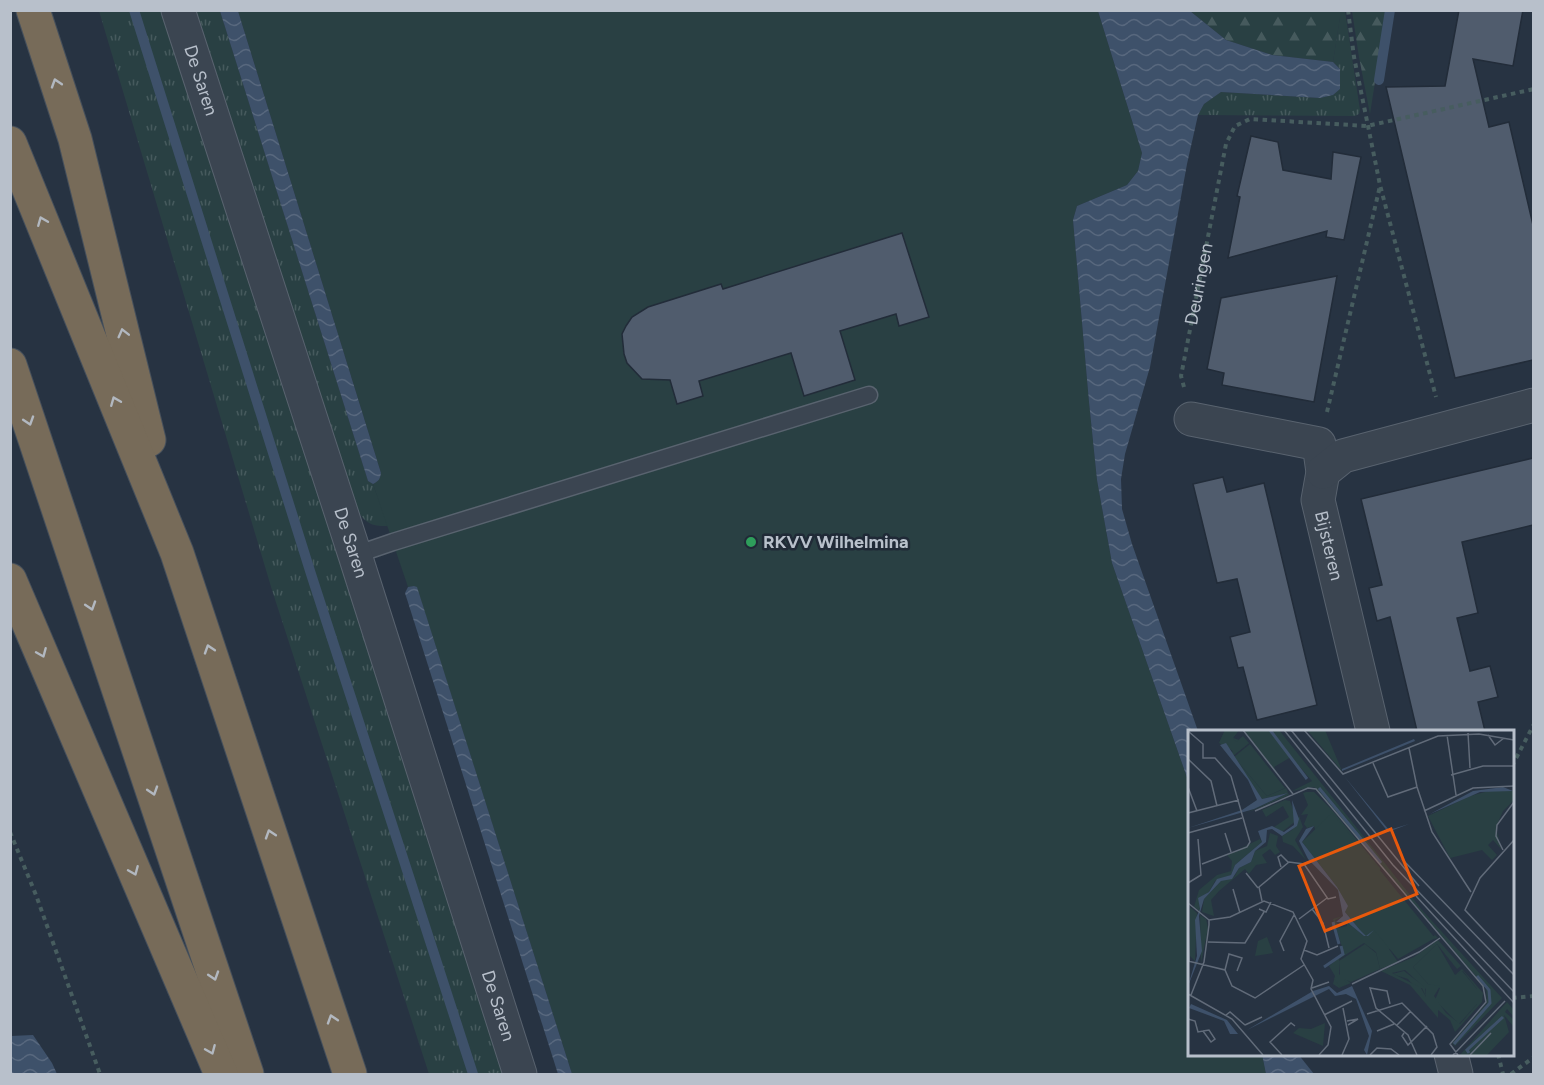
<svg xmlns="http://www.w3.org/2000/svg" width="1544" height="1085" viewBox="0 0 1544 1085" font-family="Figtree,sans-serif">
<defs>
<pattern id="grass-tufts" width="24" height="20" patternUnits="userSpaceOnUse" patternTransform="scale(1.5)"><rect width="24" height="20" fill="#294043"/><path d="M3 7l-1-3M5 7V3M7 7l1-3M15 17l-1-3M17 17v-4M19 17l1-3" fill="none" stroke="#465a5d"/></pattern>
<pattern id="forest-firs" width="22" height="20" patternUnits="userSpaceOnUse" patternTransform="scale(1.5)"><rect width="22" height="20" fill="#294043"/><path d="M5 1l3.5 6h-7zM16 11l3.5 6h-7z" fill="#465a5d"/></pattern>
<pattern id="water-waves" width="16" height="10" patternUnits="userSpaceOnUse" patternTransform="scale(1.5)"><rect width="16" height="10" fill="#3e516a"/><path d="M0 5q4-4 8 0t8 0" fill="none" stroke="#58687e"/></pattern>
</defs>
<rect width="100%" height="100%" fill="#273342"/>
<!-- grass -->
<g fill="url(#grass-tufts)">
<polygon points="99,11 165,11 506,1074 429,1074 272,590"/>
<path d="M193,11H220L368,481L373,484L388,526C369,527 364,521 354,506Z"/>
<polygon points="1340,11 1345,11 1360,110 1359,114 1355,116 1198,115 1204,104 1221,92 1320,98 1333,95 1340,89 1340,69 1333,62 1340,17"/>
</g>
<!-- forest -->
<g fill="url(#forest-firs)">
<polygon points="1190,11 1340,11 1340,17 1333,62 1272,55 1226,40"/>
<polygon points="1352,11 1386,11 1370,114 1359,57"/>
</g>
<!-- garden -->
<path fill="#294043" d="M238,11H1098L1142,153L1138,171L1127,185L1077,206L1073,220L1089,402L1097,480L1112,563L1190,786V1054H1262L1266,1074H572L417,588L414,586L408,587L373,484C379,481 380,479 381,473Z"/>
<!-- water -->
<g fill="url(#water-waves)">
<path d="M220,11H238L381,473C380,479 379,481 373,484L368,481Z"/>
<polygon points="1098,11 1190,11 1226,40 1272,55 1333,62 1340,69 1340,89 1333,95 1320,98 1221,92 1204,104 1198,115 1187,164 1150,367 1125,454 1121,479 1122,509 1132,544 1198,731 1190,731 1190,786 1112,563 1097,480 1089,402 1073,220 1077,206 1127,185 1138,171 1142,153"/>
<polygon points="414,586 417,587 572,1074 558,1074 405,593 408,587"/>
<polygon points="33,1035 52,1063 57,1074 11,1074 11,1036"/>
<polygon points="1262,1054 1298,1054 1314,1074 1266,1074"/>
</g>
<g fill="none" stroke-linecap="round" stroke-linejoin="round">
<!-- stream -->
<g stroke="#3e516a" stroke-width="10">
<polyline points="134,10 311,574 473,1074"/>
<polyline points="1379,80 1390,10"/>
</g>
</g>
<!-- building -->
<g fill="#505c6d" stroke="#222c39" stroke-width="1.5">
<polygon points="1459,10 1523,10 1513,66 1473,59 1489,127 1509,122 1533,225 1533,360 1455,378 1386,87 1445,86"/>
<polygon points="1251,136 1278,142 1283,170 1331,179 1333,152 1361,157 1344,240 1326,237 1327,231 1228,258 1240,197 1237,196"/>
<polygon points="902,233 929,317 899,326 896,314 840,331 855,380 804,396 791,353 699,381 703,396 677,404 670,380 642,379 627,363 624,354 622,334 626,326 632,317 648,307 721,284 723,289"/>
<polygon points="1337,276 1314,402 1222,385 1224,373 1207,369 1221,298"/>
<polygon points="1533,458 1533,525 1462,542 1478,613 1457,618 1470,671 1490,666 1498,697 1478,702 1485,731 1417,731 1390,617 1377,621 1369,588 1382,585 1361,499"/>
<polygon points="1223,477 1227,492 1264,483 1317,705 1257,720 1243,667 1238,668 1230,637 1250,632 1237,579 1217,583 1193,484"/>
</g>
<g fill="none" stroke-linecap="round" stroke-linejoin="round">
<!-- service casing -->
<g stroke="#59636f" stroke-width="19">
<polyline id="service" points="355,555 393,542 869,395"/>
</g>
<!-- minor casing -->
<g stroke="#59636f" stroke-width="35">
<g id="minor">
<path id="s2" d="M178,10L355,555L520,1074"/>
<path id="s3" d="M1191,419L1319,444L1323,472L1318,500L1373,731"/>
<polyline points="1323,472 1343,456 1534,405"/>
<polyline points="1451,1054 1456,1074"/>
</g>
</g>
<!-- motorway casing -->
<g stroke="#46505c" stroke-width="35">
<g id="motorway">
<polyline points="33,10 75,139 149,440"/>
<polyline points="10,143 177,553 350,1074"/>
<polyline points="10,365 247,1074"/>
<polyline points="10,580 221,1074"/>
</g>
</g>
<!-- path -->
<g stroke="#475d5f" stroke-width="4" stroke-dasharray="4.5 4.5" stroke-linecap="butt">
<polyline points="1348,10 1354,57 1380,185 1436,397"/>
<path id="s1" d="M1184,387L1181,376L1226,144L1235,126L1250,119L1367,126L1534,89"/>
<polyline points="1327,412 1380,186"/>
<polyline points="1512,766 1534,724"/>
<polyline points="10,832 36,895 100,1074"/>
<polyline points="1512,998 1534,996"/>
<polyline points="1498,1054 1503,1074"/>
<polyline points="1511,1074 1534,1057"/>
</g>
<!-- service -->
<use href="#service" stroke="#3b4551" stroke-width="16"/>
<!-- minor -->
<use href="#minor" stroke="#3b4551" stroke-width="33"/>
<!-- motorway -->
<use href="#motorway" stroke="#776b59" stroke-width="33"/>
</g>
<!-- one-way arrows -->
<defs><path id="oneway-chevron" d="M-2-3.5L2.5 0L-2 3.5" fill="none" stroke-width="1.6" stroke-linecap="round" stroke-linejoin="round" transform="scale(1.5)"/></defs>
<g stroke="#b2b8c0">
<use href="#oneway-chevron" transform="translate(56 83) rotate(-108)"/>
<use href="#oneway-chevron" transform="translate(42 221) rotate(-112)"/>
<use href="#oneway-chevron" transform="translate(123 333) rotate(-104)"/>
<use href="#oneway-chevron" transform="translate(115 401) rotate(-112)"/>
<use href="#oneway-chevron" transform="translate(29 421) rotate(72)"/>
<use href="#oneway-chevron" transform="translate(91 606) rotate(72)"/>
<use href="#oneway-chevron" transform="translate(209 649) rotate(-108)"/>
<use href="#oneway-chevron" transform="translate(42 653) rotate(67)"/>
<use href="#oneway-chevron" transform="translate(153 791) rotate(72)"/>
<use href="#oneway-chevron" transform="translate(270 834) rotate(-108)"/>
<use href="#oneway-chevron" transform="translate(134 871) rotate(67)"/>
<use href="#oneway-chevron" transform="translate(214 976) rotate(72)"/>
<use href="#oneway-chevron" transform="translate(332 1019) rotate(-108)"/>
<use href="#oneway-chevron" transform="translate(211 1050) rotate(67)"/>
</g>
<!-- markers -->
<circle fill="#2e9e5b" stroke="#202a37" stroke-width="2" cx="751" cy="542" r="6"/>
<g text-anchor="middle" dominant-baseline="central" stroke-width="5" stroke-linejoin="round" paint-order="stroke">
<!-- street labels -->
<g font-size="18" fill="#b8c0cb" stroke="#202a37">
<text stroke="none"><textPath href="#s2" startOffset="74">De Saren</textPath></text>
<text stroke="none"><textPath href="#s1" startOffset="105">Deuringen</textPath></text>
<text stroke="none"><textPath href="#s2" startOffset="560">De Saren</textPath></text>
<text stroke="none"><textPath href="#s3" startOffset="234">Bijsteren</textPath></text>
<text stroke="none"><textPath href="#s2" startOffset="1046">De Saren</textPath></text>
</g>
<!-- poi labels -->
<g font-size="18" font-weight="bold" fill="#b8c0cb" stroke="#202a37" text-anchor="start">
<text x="763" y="542">RKVV Wilhelmina</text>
</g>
</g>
<!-- overview -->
<g transform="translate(1188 730)">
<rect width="326" height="326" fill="#273342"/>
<path d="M37,0H51L45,8L61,13L45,26L79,66L98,58L101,65L56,84L100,63L74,69L42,24L45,21L31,13ZM56,0H91L234,180L314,268L267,316L264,313L299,273L298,258L126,57L104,61L124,51L103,27L86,37L89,43ZM119,0H137L154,41ZM118,62H126L144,80L192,138L194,190L242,209L247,205L250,208L201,219L210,232L192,239L188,222L176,213L151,229V244L163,253L151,258L145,254L147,246L141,236L156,223L145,189L155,186L147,190L151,198L159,196V192L176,206L157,180L126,96L119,98L116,94L120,84L113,85L120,75L115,63ZM97,70L102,71L109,90L94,102L86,97L101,87L95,76L78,87L74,80ZM111,86L115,97L107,110L118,130L105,116L95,112L94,106L104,100ZM82,103L90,106L88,116L92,122L87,125L82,119L74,125L79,133L68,135L61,144L57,139L31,161L23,170L26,186L14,182L16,169L33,151L46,147L51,138L63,132L67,121L79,116ZM72,109L74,112L47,135L43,145L27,151L21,162L11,168L12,181L6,177L11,160L29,145L43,141L44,131L39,125ZM2,177L9,183L7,231L2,226ZM12,185L18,189L20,198L13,233ZM79,207L85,223L67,226L70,211ZM249,214L267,245L274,241L289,259V274L271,294L247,270L252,258L240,254L225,237ZM216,241L237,257L238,267L234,258H227L220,249L204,244ZM319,272L325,279V286L319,279L317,282L325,289V296L316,285L321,302L299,325H272Z" fill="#294043"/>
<path d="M250,210L273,236L269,239L249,214L225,237L240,254L252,256L246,266L258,283L272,294L289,274V259L275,241L267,245L274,239L295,263L294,272L267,302L262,290L250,280V288L222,255L193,241L226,227ZM217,240L238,259V267L233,258L204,243Z" fill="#294043" fill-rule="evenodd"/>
<path d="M37,0H51L45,8L48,12L55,6L61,13L47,24L39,13H31ZM308,59L325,61V71L315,81L308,97L313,119L305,110L300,115L309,125L304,130L294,120L262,128L240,86L282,66ZM177,214L188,223L192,239L163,252L156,249L159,254L152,257L146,248L152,245L151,231ZM137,293L135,316L105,303L111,298L123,299Z" fill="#294043"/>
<path d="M62,14L77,33L97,58L79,66L46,27ZM144,83L195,144L247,208L210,229L186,200L176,205L157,182L160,177L149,157L114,112Z" fill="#294043"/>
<path d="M226,9L227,11L154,41V39ZM38,13L74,69L100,63L66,79L0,98L54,80L69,70L60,50L32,15ZM156,46L201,100L221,94L200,102ZM315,57L325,61L292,62L242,84L285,61ZM104,70L111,89L109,96L94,106L84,99L79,100L78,112L67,121L63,132L51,138L44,149L33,151L16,169L11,186L14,221L0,256L9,226L7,190L12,179L10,168L21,162L29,149L43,145L47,135L74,112L70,101L84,96L96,102L106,95ZM126,96L114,112L149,157L160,176L157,182L172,200L178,206L186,200L180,206H176L159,192H148L155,186L150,160L120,129L111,111L118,99ZM141,256L149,263L164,256L184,301L179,325L176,320L181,306L168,269L158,264L147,266L141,259L59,300L125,261ZM3,274L39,290L50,304H42L36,291L1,278Z" fill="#3e516a"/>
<path fill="none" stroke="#3e516a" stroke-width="3" d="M82,0L119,49M131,58L193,133M145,192L151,214M136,237L155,224L153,216M266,314L302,273L301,260L289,246M281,323L279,320L315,287"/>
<path fill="none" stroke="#616b79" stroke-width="1.5" d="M55,0L105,64M96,0L205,135L326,262M103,0L231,156M116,0L155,44L250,6L291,4L326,10M0,1L15,14V28H27L43,46L62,112L59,117L14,134M280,3L282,38M259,5L268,65M300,5L307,15L316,8M221,18L229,57L244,102L283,162M0,29L23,51L29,76M185,33L200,67L229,57M263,45L295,36H326M0,57L9,81M67,81L120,58L128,59L295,256L298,272L262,314L270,325M236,81L285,58L326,56M0,83L51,70M0,103L54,88M37,103L43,122M326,110L292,148L277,180L326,232M315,120L308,106L309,95L326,72M214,129L326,245M93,137L90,127L93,125L100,132M58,143L70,158M0,153L13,145L10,109M45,159L52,183M228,166L326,273M74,171L71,157L101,132L116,134L140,169L148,167M0,173L21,190V195L16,232L3,265M71,179L78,182L83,172M124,179L135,193L141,218M111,189L139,168M21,190L42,187L76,171L105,182L119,211L113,229L125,250L123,259L143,297L140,315L131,325M0,192L1,231M20,212L57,213L76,182M116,220L129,225L150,216M96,221L92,211L106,185M0,231L37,240L44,256L67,268L116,235M37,240L41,224L54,228L49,241M164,254L231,222L252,208M124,258L141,252M0,264L44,289L75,325M202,274L199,261L182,258L188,278L220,305L229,325M179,284L214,273L245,304L249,317L243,325M38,285L42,282L57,295M136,285L164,271M0,289L7,291L10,302L15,301L23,312L27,309L21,300L15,301M159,291L170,289L160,295M57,295L74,287M209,295L223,281M189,301L206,294M216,303L214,306L220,315L239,296M94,325L82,312L103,293L107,296M154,325L161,309L155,278M182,325L189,318L203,319L211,325M265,325L317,271M282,325L303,303"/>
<path fill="#e8590c" fill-opacity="0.15" stroke="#e8590c" stroke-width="3" d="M203,99L229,164L137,201L111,136Z"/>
<rect width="326" height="326" fill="none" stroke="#b8c0cb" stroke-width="3"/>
</g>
<!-- border -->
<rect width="1544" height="1085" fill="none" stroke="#b8c0cb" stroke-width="24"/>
</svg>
